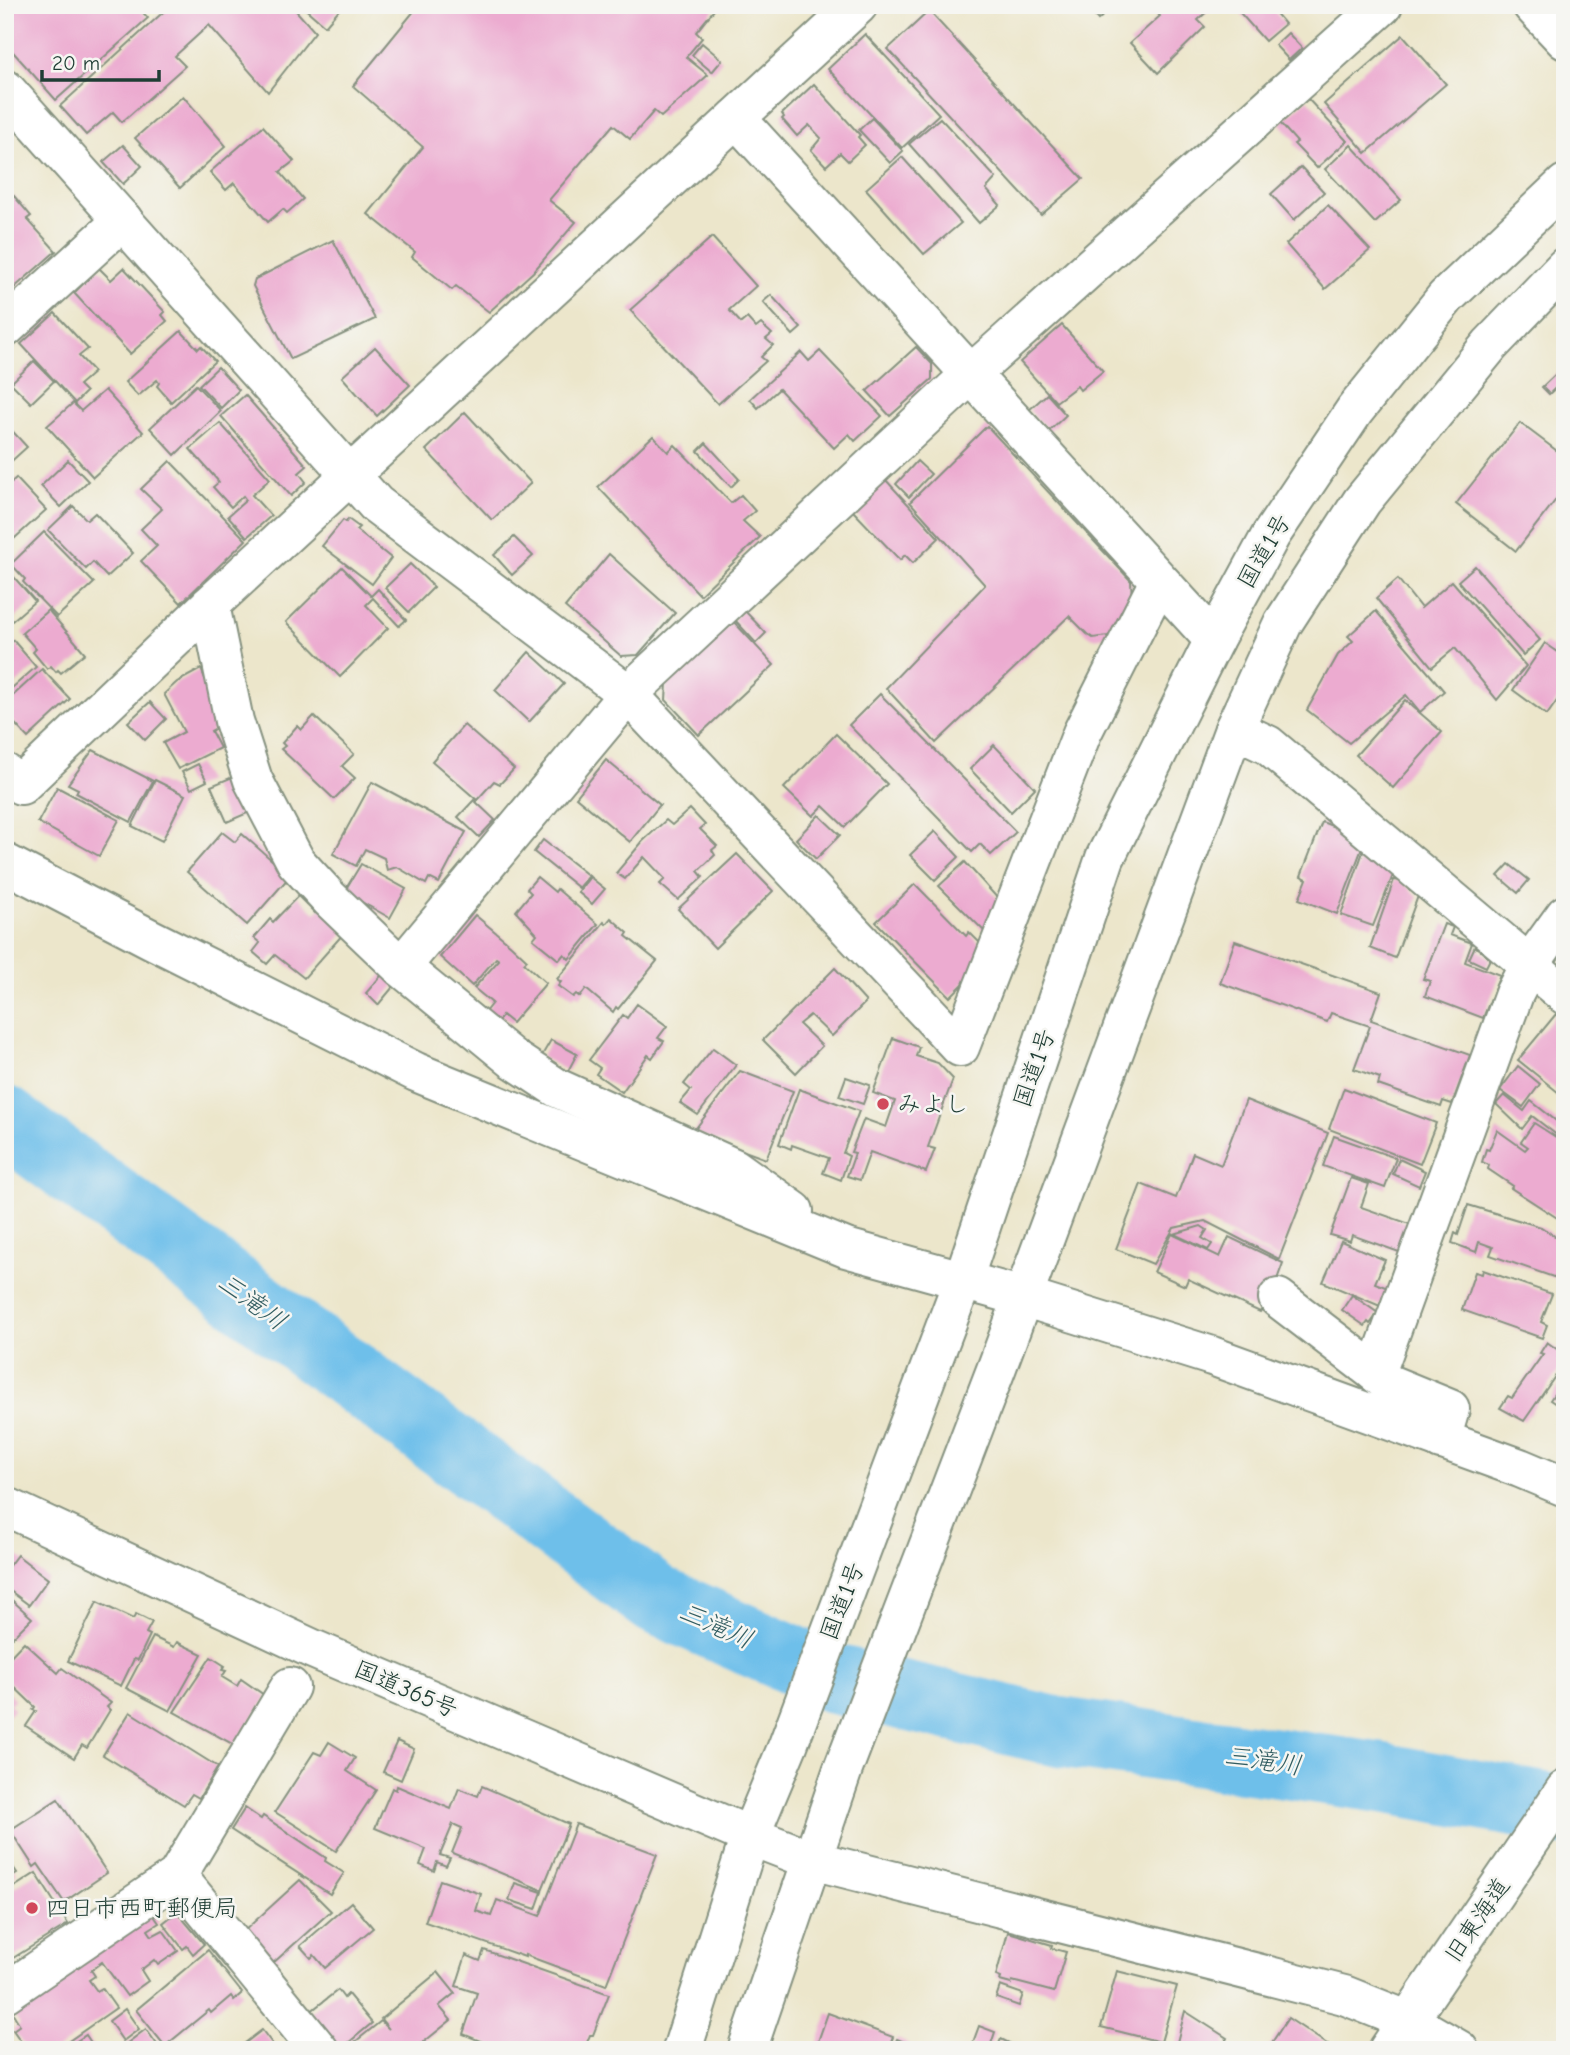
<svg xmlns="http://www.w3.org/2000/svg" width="1570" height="2055" viewBox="0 0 1570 2055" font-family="'Comic Neue','Klee One',sans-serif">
<rect width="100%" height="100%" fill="#f6f6f2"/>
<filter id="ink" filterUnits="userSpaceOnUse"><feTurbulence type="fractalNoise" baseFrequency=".0143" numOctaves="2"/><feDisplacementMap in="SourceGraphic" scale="14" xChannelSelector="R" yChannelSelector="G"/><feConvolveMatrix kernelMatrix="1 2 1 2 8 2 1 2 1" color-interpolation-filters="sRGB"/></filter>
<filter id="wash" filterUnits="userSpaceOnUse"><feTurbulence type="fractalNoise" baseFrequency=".00686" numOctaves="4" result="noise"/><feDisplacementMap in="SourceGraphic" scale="28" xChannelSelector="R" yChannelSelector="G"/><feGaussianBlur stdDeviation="1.57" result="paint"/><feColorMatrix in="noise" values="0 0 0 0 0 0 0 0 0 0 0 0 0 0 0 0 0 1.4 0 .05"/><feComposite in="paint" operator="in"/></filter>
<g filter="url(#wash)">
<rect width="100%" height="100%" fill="#ece6cb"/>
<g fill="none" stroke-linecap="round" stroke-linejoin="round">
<!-- river -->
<polyline stroke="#6ebfea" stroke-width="70" points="5,1121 657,1600 838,1680 1059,1732 1383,1778 1565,1811"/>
</g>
<g id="blocks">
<!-- building -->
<g fill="#ecabd0">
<polygon points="5,5 136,5 148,18 56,100 5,43"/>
<polygon points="171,5 291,5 315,32 268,92 209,25 175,56 185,66 122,122 113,112 86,135 60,106"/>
<polygon points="301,5 343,5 325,26"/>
<polygon points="419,5 718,5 696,32 702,38 686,57 708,75 661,117 654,111 630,139 613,125 549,200 576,222 533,272 489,312 456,286 452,290 412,257 415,252 368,214 423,147 353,86"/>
<polygon points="1085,5 1115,5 1098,20"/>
<polygon points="1150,5 1214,5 1198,20 1205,27 1158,73 1130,43 1160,16"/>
<polygon points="1233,5 1269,5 1285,24 1265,41"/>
<polygon points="929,11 1083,179 1041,215 888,49"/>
<polygon points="1288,33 1302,48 1289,60 1275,45"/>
<polygon points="865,34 939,114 902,148 828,69"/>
<polygon points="1403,35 1446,84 1366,153 1324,104"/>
<polygon points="702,43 722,60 712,72 692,55"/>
<polygon points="814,84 860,135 858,137 865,145 848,161 840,153 826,166 811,150 821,138 809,125 797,136 782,119 784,117 782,114"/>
<polygon points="183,96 226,146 180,188 135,138"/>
<polygon points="1308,99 1347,141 1317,168 1294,144 1297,142 1280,123"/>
<polygon points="872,118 903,151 890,163 859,130"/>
<polygon points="940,118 996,178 986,189 1000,205 979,223 909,144"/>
<polygon points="263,126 294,161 280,172 303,199 287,213 283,209 268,222 234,183 226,190 210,172"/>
<polygon points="123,145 142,166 123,184 103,162"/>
<polygon points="1351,145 1401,200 1375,223 1325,169"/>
<polygon points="902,157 961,223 924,254 866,189"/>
<polygon points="1301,167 1324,192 1294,220 1271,194"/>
<polygon points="5,196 9,200 14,196 31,216 27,219 56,251 5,296"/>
<polygon points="1328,205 1370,250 1325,289 1286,244"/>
<polygon points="712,237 756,286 729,310 741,323 747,318 756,328 761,324 772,334 766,339 773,345 761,357 766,361 718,404 630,310"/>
<polygon points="333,240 375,319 291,359 253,286 255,279"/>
<polygon points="99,268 111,280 124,268 165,312 162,315 167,321 130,354 74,293"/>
<polygon points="771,295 801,328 793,335 763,302"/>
<polygon points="55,313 88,349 79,356 94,372 79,385 86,392 75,403 21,344"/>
<polygon points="1062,325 1103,371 1080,390 1077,386 1056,402 1020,362"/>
<polygon points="181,331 198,349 201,346 215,361 171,402 157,386 159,383 157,380 138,396 125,382"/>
<polygon points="375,347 410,385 377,416 342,377"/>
<polygon points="916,347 932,364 932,379 890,416 867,391"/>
<polygon points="820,351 882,416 855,441 849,434 834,448 779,389 758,408 750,399 801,352 809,361"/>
<polygon points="34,361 54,381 31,403 11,383"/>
<polygon points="1565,365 1565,379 1549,394 1542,387"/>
<polygon points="218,367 239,390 221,408 199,385"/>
<polygon points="196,385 221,411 175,455 150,428"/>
<polygon points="105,390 143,432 93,477 47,426 73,403 81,411"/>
<polygon points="1047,394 1066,415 1049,431 1029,410"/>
<polygon points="245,395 307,466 299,473 306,482 291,496 221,416"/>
<polygon points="465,412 531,483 492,520 426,450"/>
<polygon points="5,423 27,447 5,467"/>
<polygon points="220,423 270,479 252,495 271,516 247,537 228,516 246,500 243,496 231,507 213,487 219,482 190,449"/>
<polygon points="1520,423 1565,457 1565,488 1516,551 1456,504"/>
<polygon points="987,426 1131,581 1132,601 1113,632 1108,636 1093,638 1087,634 1069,616 936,743 886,688 985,585 910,502"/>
<polygon points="653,436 668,452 675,445 731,503 741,495 755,511 743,521 760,537 700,595 598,487"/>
<polygon points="706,443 739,479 731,487 698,451"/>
<polygon points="68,460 88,481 61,507 41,486"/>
<polygon points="170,461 246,540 181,603 141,561 157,546 141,529 162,509 141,489"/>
<polygon points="917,461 931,474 909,497 896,484"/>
<polygon points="16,478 46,510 5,547 5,488"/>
<polygon points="885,479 939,538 913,563 905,555 900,560 852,510"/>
<polygon points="73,506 87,520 95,513 133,553 107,577 93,562 86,569 48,530"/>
<polygon points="348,519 359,527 356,530 391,558 372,584 322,546 343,520 346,522"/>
<polygon points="44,532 94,583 57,617 23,582 25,579 11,564"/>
<polygon points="514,537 533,556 512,575 494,555"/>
<polygon points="609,554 675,613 638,655 621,656 565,607"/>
<polygon points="410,564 434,587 409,612 385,588"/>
<polygon points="1475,566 1540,640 1523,655 1458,581"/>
<polygon points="5,567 35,601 5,627"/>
<polygon points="342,567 371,596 378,589 406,620 399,626 373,598 366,605 388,628 340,677 286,622"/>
<polygon points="1398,579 1421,608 1452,581 1526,666 1497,700 1455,648 1432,667 1376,598"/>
<polygon points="48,610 85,653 61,673 58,670 56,672 51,666 47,669 33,652 36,649 22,633"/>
<polygon points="744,610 766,633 756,643 734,619"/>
<polygon points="1376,611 1444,691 1420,712 1406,695 1349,743 1307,710 1338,655 1353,641 1348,636"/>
<polygon points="733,621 774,665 699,735 666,700 667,683"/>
<polygon points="13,640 36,667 5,694 5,647"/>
<polygon points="1545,643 1565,657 1565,697 1561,695 1547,715 1513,690"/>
<polygon points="529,652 564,684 529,722 495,690"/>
<polygon points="42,669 70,699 28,738 5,713 5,703"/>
<polygon points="201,669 223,724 211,731 220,748 178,769 163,743 184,732 164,694 177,682"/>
<polygon points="880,694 1016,832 991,855 980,844 972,852 849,725"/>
<polygon points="1405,700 1442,732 1393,788 1356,755"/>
<polygon points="150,702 166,719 145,740 128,722"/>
<polygon points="314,716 354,754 342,766 355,778 334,799 281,749 285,746 282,743 297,726 301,730"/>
<polygon points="464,725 514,769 500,784 494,781 477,800 432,761"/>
<polygon points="836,734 887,784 845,827 823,806 813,816 784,788"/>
<polygon points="994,745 1035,788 1011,812 970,769"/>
<polygon points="93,750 153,781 131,822 76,793 78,789 68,784"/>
<polygon points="606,760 660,805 630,842 576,797"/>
<polygon points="198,764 207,781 191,789 182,772"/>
<polygon points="235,776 252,811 227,822 211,786"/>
<polygon points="155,780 185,795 162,841 132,826"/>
<polygon points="372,782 466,832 439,883 429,878 426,884 397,867 387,870 384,858 365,849 356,866 333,854"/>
<polygon points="57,787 119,820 99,856 38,822"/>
<polygon points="474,800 495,820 479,837 458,817"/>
<polygon points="690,809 705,825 700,829 717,846 712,850 715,855 698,871 703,877 678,900 660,884 665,879 644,857 625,879 616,873 643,841 666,820 672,825"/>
<polygon points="819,815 840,835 816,859 796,839"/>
<polygon points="1322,822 1337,828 1362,848 1337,914 1299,899 1307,879 1301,876"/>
<polygon points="935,831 959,857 935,880 910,855"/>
<polygon points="222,832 235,842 242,834 290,876 247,925 187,872"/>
<polygon points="543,840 589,876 579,888 534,852"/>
<polygon points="1364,849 1393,875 1373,926 1341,915"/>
<polygon points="737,854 773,891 715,948 678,909"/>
<polygon points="965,862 1000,901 988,935 939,886"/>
<polygon points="361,864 406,889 390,918 344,892"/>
<polygon points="1509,864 1529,880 1518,893 1498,876"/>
<polygon points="537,877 555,892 557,889 598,924 569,959 564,954 559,960 533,939 537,934 516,911 531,893 527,889"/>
<polygon points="590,877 605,889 592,904 578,892"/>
<polygon points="1394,880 1401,881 1418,896 1395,958 1370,948"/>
<polygon points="915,884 966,936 969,932 984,947 976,971 950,997 876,922"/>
<polygon points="298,896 315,913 321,907 345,932 304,978 275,955 267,964 253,952 260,943 254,938 270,919 273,922"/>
<polygon points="475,915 511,945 527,960 524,963 546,983 512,1023 502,1015 498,1022 485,1012 492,1003 474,988 499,960 496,958 472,986 440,957"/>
<polygon points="611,918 628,933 626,936 657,961 618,1009 616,1007 613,1012 586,989 580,997 576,994 573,997 558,986 561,982 557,979 604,922 606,924"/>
<polygon points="1444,924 1453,927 1450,935 1472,943 1465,962 1500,975 1483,1018 1425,996 1430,981 1423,979"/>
<polygon points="1235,941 1381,992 1371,1020 1470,1055 1452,1104 1443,1101 1441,1107 1378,1085 1380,1078 1354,1069 1370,1026 1331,1013 1327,1022 1220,983"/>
<polygon points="1475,946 1490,959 1486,967 1469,959"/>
<polygon points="835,968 866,1002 832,1036 810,1015 799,1024 822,1046 796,1073 763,1040"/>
<polygon points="386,970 398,981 378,1005 366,993"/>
<polygon points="637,1004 667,1026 658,1038 664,1041 652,1058 648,1055 622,1092 596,1074 600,1068 589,1060 623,1015 627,1018"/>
<polygon points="1556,1014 1565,1022 1565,1087 1559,1093 1518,1060"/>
<polygon points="893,1038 919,1047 916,1056 938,1063 953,1079 928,1147 935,1149 926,1172 870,1152 860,1180 847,1176 855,1153 851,1152 864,1119 886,1127 895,1101 873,1093"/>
<polygon points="551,1040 577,1054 568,1071 541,1057"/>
<polygon points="713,1048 736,1065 698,1115 680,1103 691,1090 684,1084"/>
<polygon points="1518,1066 1540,1084 1523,1107 1500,1090"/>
<polygon points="740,1071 793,1091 766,1159 693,1132"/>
<polygon points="846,1077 870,1085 863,1104 839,1096"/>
<polygon points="1344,1088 1436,1123 1420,1164 1329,1129"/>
<polygon points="799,1089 859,1111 843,1153 849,1156 841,1180 823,1173 829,1158 792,1145 791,1149 779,1144"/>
<polygon points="1504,1095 1524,1111 1531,1101 1565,1128 1558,1136 1532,1116 1522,1129 1496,1104"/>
<polygon points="1246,1100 1328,1133 1279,1259 1205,1221 1174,1228 1153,1264 1116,1249 1141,1184 1176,1198 1193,1153 1221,1165"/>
<polygon points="1534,1123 1565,1143 1565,1223 1511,1188 1513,1186 1488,1169 1489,1165 1482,1162 1486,1149 1489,1150 1497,1130 1525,1150 1528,1147 1521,1142"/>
<polygon points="1334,1136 1396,1158 1385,1188 1323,1166"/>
<polygon points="1399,1159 1425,1171 1419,1186 1393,1174"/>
<polygon points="1351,1178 1369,1184 1361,1207 1410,1224 1399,1252 1352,1235 1350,1241 1330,1235"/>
<polygon points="1468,1205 1541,1227 1565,1243 1565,1281 1490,1255 1493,1247 1479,1242 1476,1252 1452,1243 1455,1233 1458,1235"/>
<polygon points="1201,1226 1207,1230 1202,1238 1212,1244 1208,1250 1174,1234"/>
<polygon points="1172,1234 1220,1257 1229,1237 1283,1263 1271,1296 1260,1312 1188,1279 1185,1286 1154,1272"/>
<polygon points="1341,1241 1385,1260 1375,1283 1388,1288 1380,1306 1323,1282"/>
<polygon points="1483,1270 1552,1294 1541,1322 1547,1325 1542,1338 1462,1310 1475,1272 1482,1274"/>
<polygon points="1352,1295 1378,1313 1370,1324 1368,1322 1365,1326 1342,1310"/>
<polygon points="1547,1342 1565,1355 1565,1362 1524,1421 1500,1408 1508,1396 1512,1398 1543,1354 1540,1353"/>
<polygon points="1565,1378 1565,1410 1550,1400"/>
<polygon points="17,1555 48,1579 29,1605 5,1587 5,1571"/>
<polygon points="5,1594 32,1618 11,1639 5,1634"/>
<polygon points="97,1602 133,1619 136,1614 152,1622 146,1633 150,1635 138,1660 134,1659 121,1686 68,1661"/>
<polygon points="153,1637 174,1647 177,1642 202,1654 170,1711 126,1688"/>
<polygon points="24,1642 58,1673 62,1668 111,1703 107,1707 110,1710 87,1748 82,1745 74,1758 26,1726 36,1711 33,1710 35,1707 5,1678 5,1662"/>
<polygon points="211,1657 225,1666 222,1670 226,1671 222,1677 237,1686 241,1679 267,1697 234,1745 174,1712"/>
<polygon points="5,1689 15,1700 10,1704 14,1709 5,1718"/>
<polygon points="130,1712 218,1767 199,1798 192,1794 184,1805 103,1755"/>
<polygon points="397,1741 414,1749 401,1780 383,1772"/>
<polygon points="329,1742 355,1758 347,1771 376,1790 336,1851 275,1812 314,1752 321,1755"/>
<polygon points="397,1786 451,1809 459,1788 478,1796 482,1786 569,1824 542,1890 452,1853 462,1828 453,1824 440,1855 450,1858 446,1866 437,1862 434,1871 420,1865 426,1849 375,1828 392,1788 396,1790"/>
<polygon points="58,1799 107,1873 64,1902 38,1864 34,1867 10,1830"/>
<polygon points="245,1808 261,1819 263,1816 326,1858 325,1861 344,1873 330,1894 231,1830"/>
<polygon points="576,1824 657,1854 606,1985 525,1955 525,1957 425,1922 440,1880 481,1894 476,1911 491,1916 497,1900 540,1916"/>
<polygon points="5,1855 17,1873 5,1880"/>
<polygon points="36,1873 68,1924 5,1963 5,1893"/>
<polygon points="300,1880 331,1911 272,1964 243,1932"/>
<polygon points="515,1883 542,1892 536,1909 509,1900"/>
<polygon points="351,1902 373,1928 325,1968 314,1955 311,1958 300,1946"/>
<polygon points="177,1912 204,1944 193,1954 187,1946 183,1949 163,1923"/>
<polygon points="152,1913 159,1923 148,1930 152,1936 163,1930 178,1951 158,1965 154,1960 141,1970 148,1981 127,1996 102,1962 91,1970 95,1976 89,1980 97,1991 102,1988 116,2008 56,2050 27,2050 13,2030 20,2025 12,2012"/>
<polygon points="1008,1932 1052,1945 1051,1948 1066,1952 1054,1992 1012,1981 1011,1984 1000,1981 1001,1978 996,1976"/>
<polygon points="208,1950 242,1993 234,2000 231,1996 211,2013 209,2010 165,2046 136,2010"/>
<polygon points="484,1950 609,1994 593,2035 590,2035 584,2050 502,2050 463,2034 477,1993 456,1986 466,1955 480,1961"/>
<polygon points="1117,1971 1177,1986 1161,2042 1101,2027"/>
<polygon points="438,1972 455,1993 439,2006 451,2020 414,2050 410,2047 406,2050 345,2050 381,2021 389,2029 381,2019"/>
<polygon points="1000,1986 1023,1994 1019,2006 996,1998"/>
<polygon points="338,1990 344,1998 348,1994 372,2023 341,2049 310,2012"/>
<polygon points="125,2009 139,2029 123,2041 109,2021"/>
<polygon points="1185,2011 1227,2038 1224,2044 1233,2050 1175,2050"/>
<polygon points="828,2013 893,2037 888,2050 815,2050"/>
<polygon points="1288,2018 1336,2050 1267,2050"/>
<polygon points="979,2026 995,2032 989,2050 971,2048"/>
<polygon points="146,2029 161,2050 118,2050"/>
<polygon points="262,2030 277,2050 236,2050"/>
<polygon points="86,2035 96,2050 63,2050"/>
<polygon points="897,2039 923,2050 892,2050"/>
<polygon points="1001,2039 1023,2050 996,2050"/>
</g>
</g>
</g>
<g filter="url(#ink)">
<use href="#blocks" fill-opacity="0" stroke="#869280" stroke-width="2"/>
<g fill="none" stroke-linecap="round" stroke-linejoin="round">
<!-- street casing -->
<g stroke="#869280" stroke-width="42">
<g id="street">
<polyline points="1532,5 1565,40"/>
<polyline points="5,89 376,504 628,694 960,1047 1082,733 1159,581"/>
<polyline points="736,118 1214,640"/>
<polyline points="5,328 123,220"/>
<polyline points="210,605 234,721 253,780 296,862 330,899 401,967 513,1059 557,1088 734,1168 794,1211"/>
<polyline points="1234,729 1268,745 1565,995"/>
<polyline points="5,773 21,785 210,605 858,5"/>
<polyline points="5,863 151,939 416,1072 846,1248 1023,1297 1212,1356 1520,1468 1565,1487"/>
<polyline points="401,967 628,694 970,375 1383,5"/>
<polyline points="1278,1298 1376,1373"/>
<polyline points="1441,1440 1450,1409 1389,1384 1376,1373 1514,994 1529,965 1565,915"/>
<polyline points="812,1860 1344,1995 1409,2021 1459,2050"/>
<polyline points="177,1876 319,2050"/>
<polyline points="5,1993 177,1876 290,1687"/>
<polyline points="1388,2050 1565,1790"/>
</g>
</g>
<!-- highway casing -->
<g stroke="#869280" stroke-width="42">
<g id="highway">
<polyline points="5,1506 313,1649 750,1836 812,1860"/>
<polyline points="682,2050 750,1836 788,1745 963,1280 1105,858 1214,640 1271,535 1355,410 1446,297 1565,184"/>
<polyline points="747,2050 843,1769 997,1367 1234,729 1283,623 1362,501 1490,345 1565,267"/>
</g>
</g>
<!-- street -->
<use href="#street" stroke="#fff" stroke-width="38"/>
<!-- highway -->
<use href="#highway" stroke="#fff" stroke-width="38"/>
</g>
</g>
<!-- markers -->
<g fill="#d1495b" stroke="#f6f6f2" stroke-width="2.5">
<circle cx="883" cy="1104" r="7"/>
<circle cx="32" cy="1908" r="7"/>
</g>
<g text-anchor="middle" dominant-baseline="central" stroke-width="5" stroke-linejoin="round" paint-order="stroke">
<!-- street labels -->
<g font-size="24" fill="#1f3d34" stroke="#f6f6f2">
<text transform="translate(1264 551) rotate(-60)">国道1号</text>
<text transform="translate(1034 1068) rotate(-71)">国道1号</text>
<text transform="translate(842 1601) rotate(-69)">国道1号</text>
<text transform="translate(406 1689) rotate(23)">国道365号</text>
<text transform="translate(1477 1920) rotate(-56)">旧東海道</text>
</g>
<!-- poi labels -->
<g font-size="24" fill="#1f3d34" stroke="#f6f6f2" text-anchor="start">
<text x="897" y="1104">みよし</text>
<text x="46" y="1908">四日市西町郵便局</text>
</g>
<!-- water labels -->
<g font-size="26" font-style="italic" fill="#335e62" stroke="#f6f6f2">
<text transform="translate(252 1302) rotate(36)">三滝川</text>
<text transform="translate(716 1626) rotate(24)">三滝川</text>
<text transform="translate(1263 1761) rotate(8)">三滝川</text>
</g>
</g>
<!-- margin -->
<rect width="1570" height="2055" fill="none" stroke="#f6f6f2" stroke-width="28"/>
<!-- scale -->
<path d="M42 70v10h117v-10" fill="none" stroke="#1f3d34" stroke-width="3.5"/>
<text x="52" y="70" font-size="21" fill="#1f3d34" stroke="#f6f6f2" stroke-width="5" paint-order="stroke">20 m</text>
</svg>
